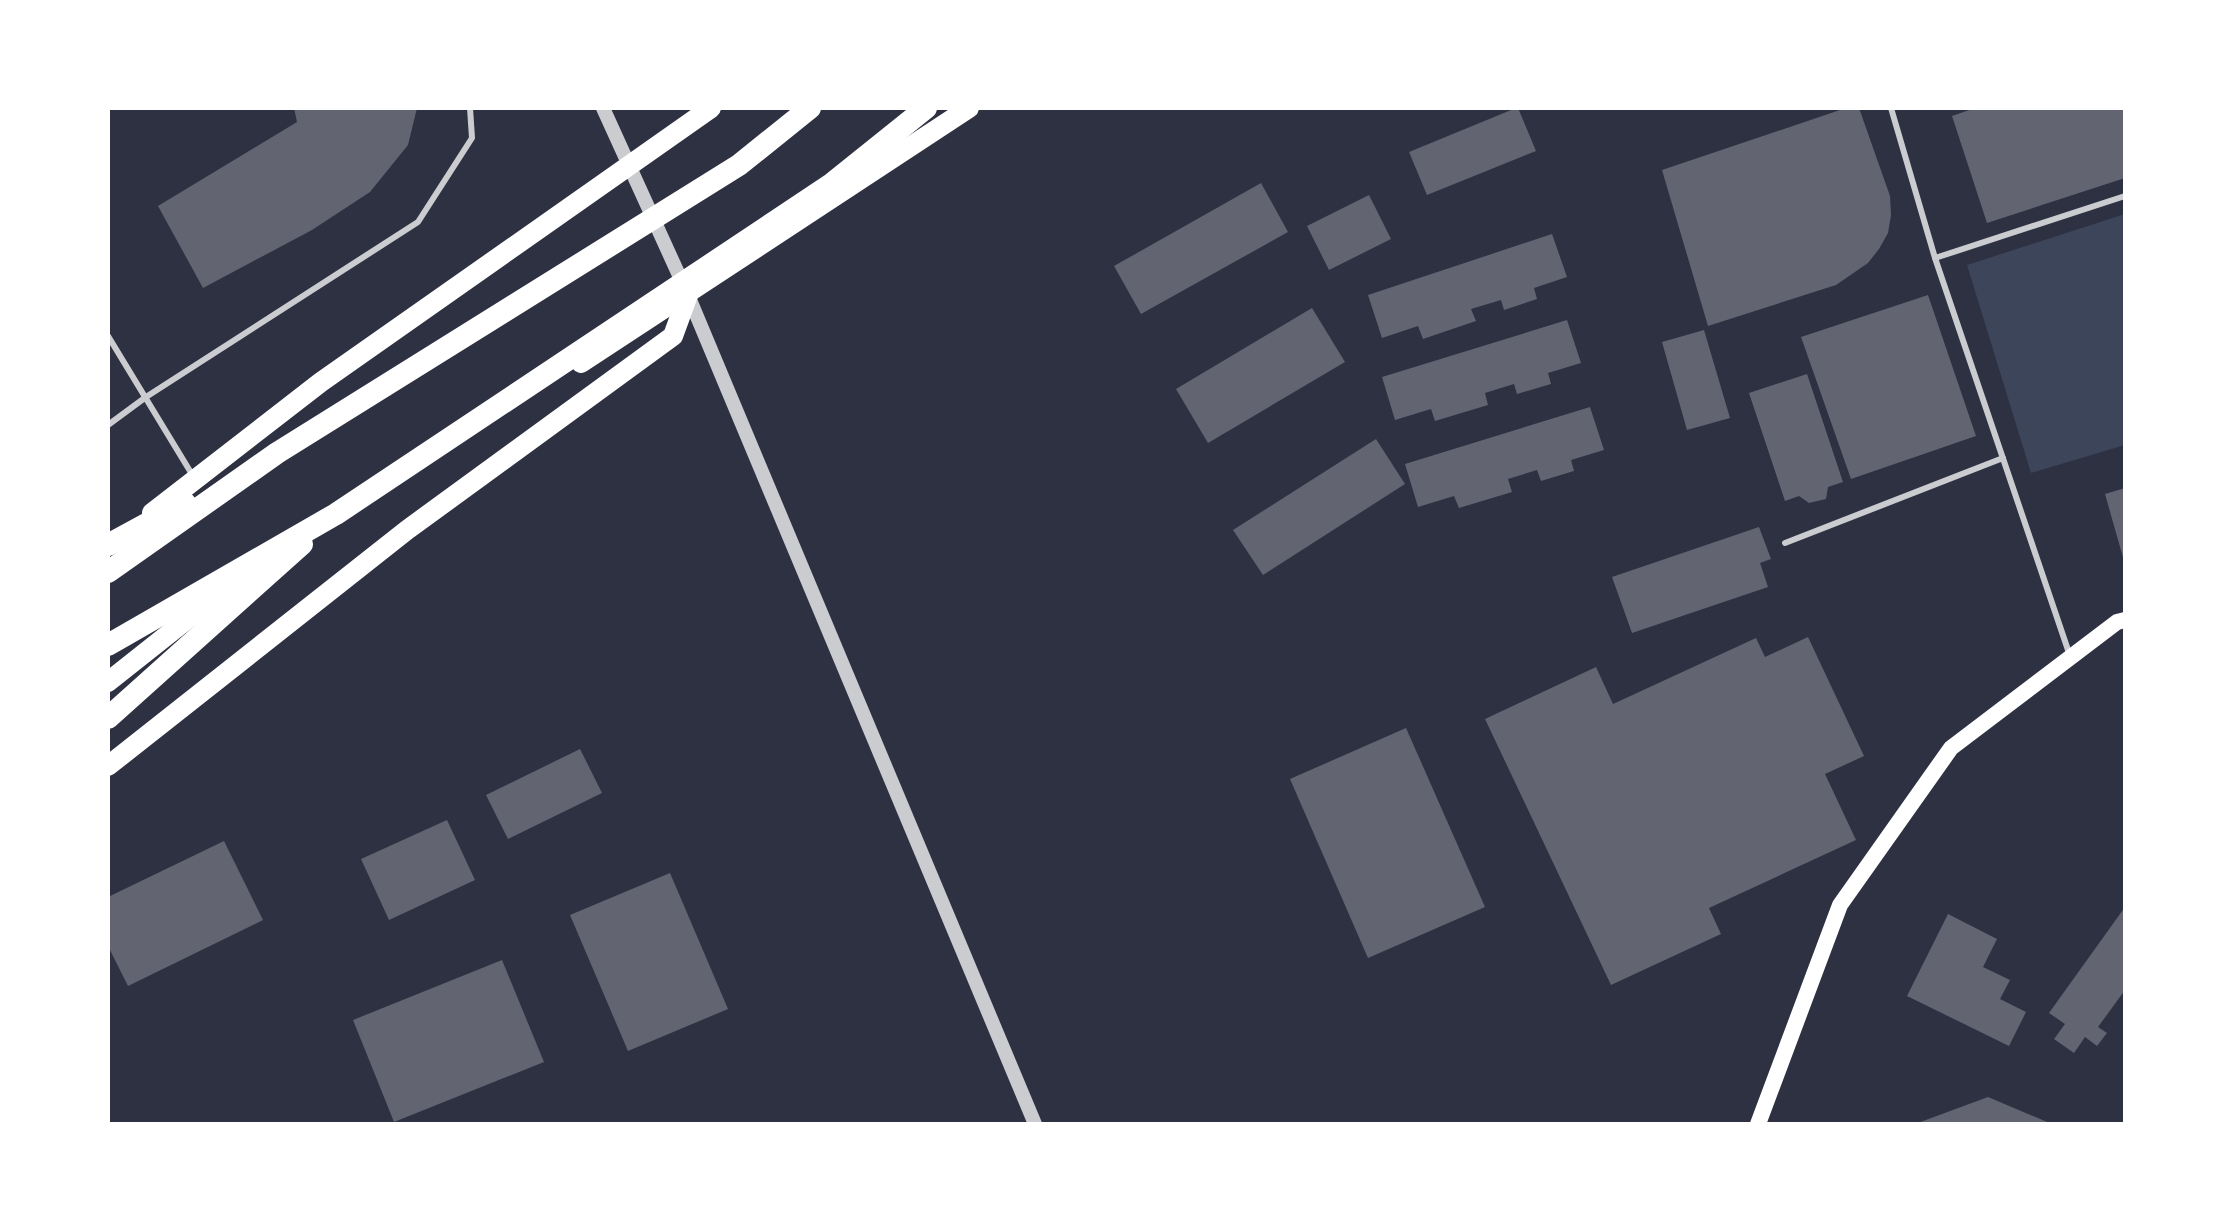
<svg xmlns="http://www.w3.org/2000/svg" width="2233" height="1232" viewBox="0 0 2233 1232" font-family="'Sofia Sans Condensed',sans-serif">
<rect width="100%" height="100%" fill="#2d3142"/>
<!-- green -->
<polygon fill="#3c4559" points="2125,214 2125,445 2031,473 1967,265"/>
<!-- building -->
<g fill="#626471">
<polygon points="294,108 417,108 408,145 370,192 312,230 203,288 158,206 297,122"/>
<polygon points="1516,108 1518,108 1536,151 1427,195 1409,152"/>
<polygon points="1846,108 1859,108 1890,196 1891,215 1888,233 1879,249 1868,263 1836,285 1708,326 1662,170"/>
<polygon points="1975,108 2125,108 2125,178 1987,223 1952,116"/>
<polygon points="1261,183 1288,232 1141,314 1114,266"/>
<polygon points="1369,195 1391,239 1329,270 1307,226"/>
<polygon points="1552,234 1567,277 1534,288 1537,299 1504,310 1501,300 1471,309 1476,321 1423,339 1418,326 1382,338 1368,295"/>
<polygon points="1928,295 1976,436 1851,479 1801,337"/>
<polygon points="1312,308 1345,362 1208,443 1176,389"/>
<polygon points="1567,320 1581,363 1548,373 1551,384 1517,394 1514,384 1485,393 1488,405 1435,421 1431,409 1395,420 1382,377"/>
<polygon points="1704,330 1730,418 1687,430 1662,342"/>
<polygon points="1807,374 1843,482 1828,487 1826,499 1809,503 1799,496 1785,501 1749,393"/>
<polygon points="1590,407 1604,450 1571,460 1574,471 1541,481 1537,470 1508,479 1512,492 1459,508 1454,496 1418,507 1405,464"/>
<polygon points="1376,439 1405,484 1263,575 1233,530"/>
<polygon points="2125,488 2125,561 2124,561 2105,494"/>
<polygon points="1759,527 1771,559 1760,563 1768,587 1632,633 1612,577"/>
<polygon points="1808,637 1864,756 1825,774 1856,840 1709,908 1721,934 1611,985 1485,719 1596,667 1613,704 1756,638 1765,657"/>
<polygon points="1406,728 1485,907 1368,958 1290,779"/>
<polygon points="580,749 602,793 508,839 486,795"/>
<polygon points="447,820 475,880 389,920 361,859"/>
<polygon points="224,841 263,920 128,986 108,946 108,897"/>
<polygon points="670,873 728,1009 628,1051 570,915"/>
<polygon points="2125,907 2125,990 2098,1027 2107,1033 2097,1046 2085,1037 2074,1053 2054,1039 2065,1024 2049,1013"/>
<polygon points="1948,914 1997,939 1983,967 2010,980 2000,999 2026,1012 2009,1046 1907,996"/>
<polygon points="502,960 544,1062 394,1122 353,1020"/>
<polygon points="1988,1097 2052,1124 1915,1124"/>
</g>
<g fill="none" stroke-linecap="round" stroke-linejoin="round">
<!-- service -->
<g stroke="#caccd0" stroke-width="6">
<polyline points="1891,108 1935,258 2069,653"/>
<polyline points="1935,258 2125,196"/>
<polyline points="108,336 193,476"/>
<polyline points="108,425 146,397 418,222 472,138 470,108"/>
<polyline points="1785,543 2003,458"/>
</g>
<!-- tertiary -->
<polyline stroke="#caccd0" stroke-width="14" points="603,108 688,295 1035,1124"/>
<!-- secondary -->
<polyline stroke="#fff" stroke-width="16" points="1758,1124 1840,905 1951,748 2117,622 2125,620"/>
<!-- primary -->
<g stroke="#fff" stroke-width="20">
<polyline points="581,363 969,108"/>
<polyline points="152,513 321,382 711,108"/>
<polyline points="108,682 209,602 272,562"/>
<polyline points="108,766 407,530 673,336 688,295"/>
</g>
<!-- trunk -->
<g stroke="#fff" stroke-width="22">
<polyline points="108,545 185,503"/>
<polyline points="108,572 277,453 739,165 810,108"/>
<polyline points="108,645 336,514 830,185 926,108"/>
<polyline points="108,718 302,544"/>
</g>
</g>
<!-- border -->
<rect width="2233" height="1232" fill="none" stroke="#ffffff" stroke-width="220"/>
</svg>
